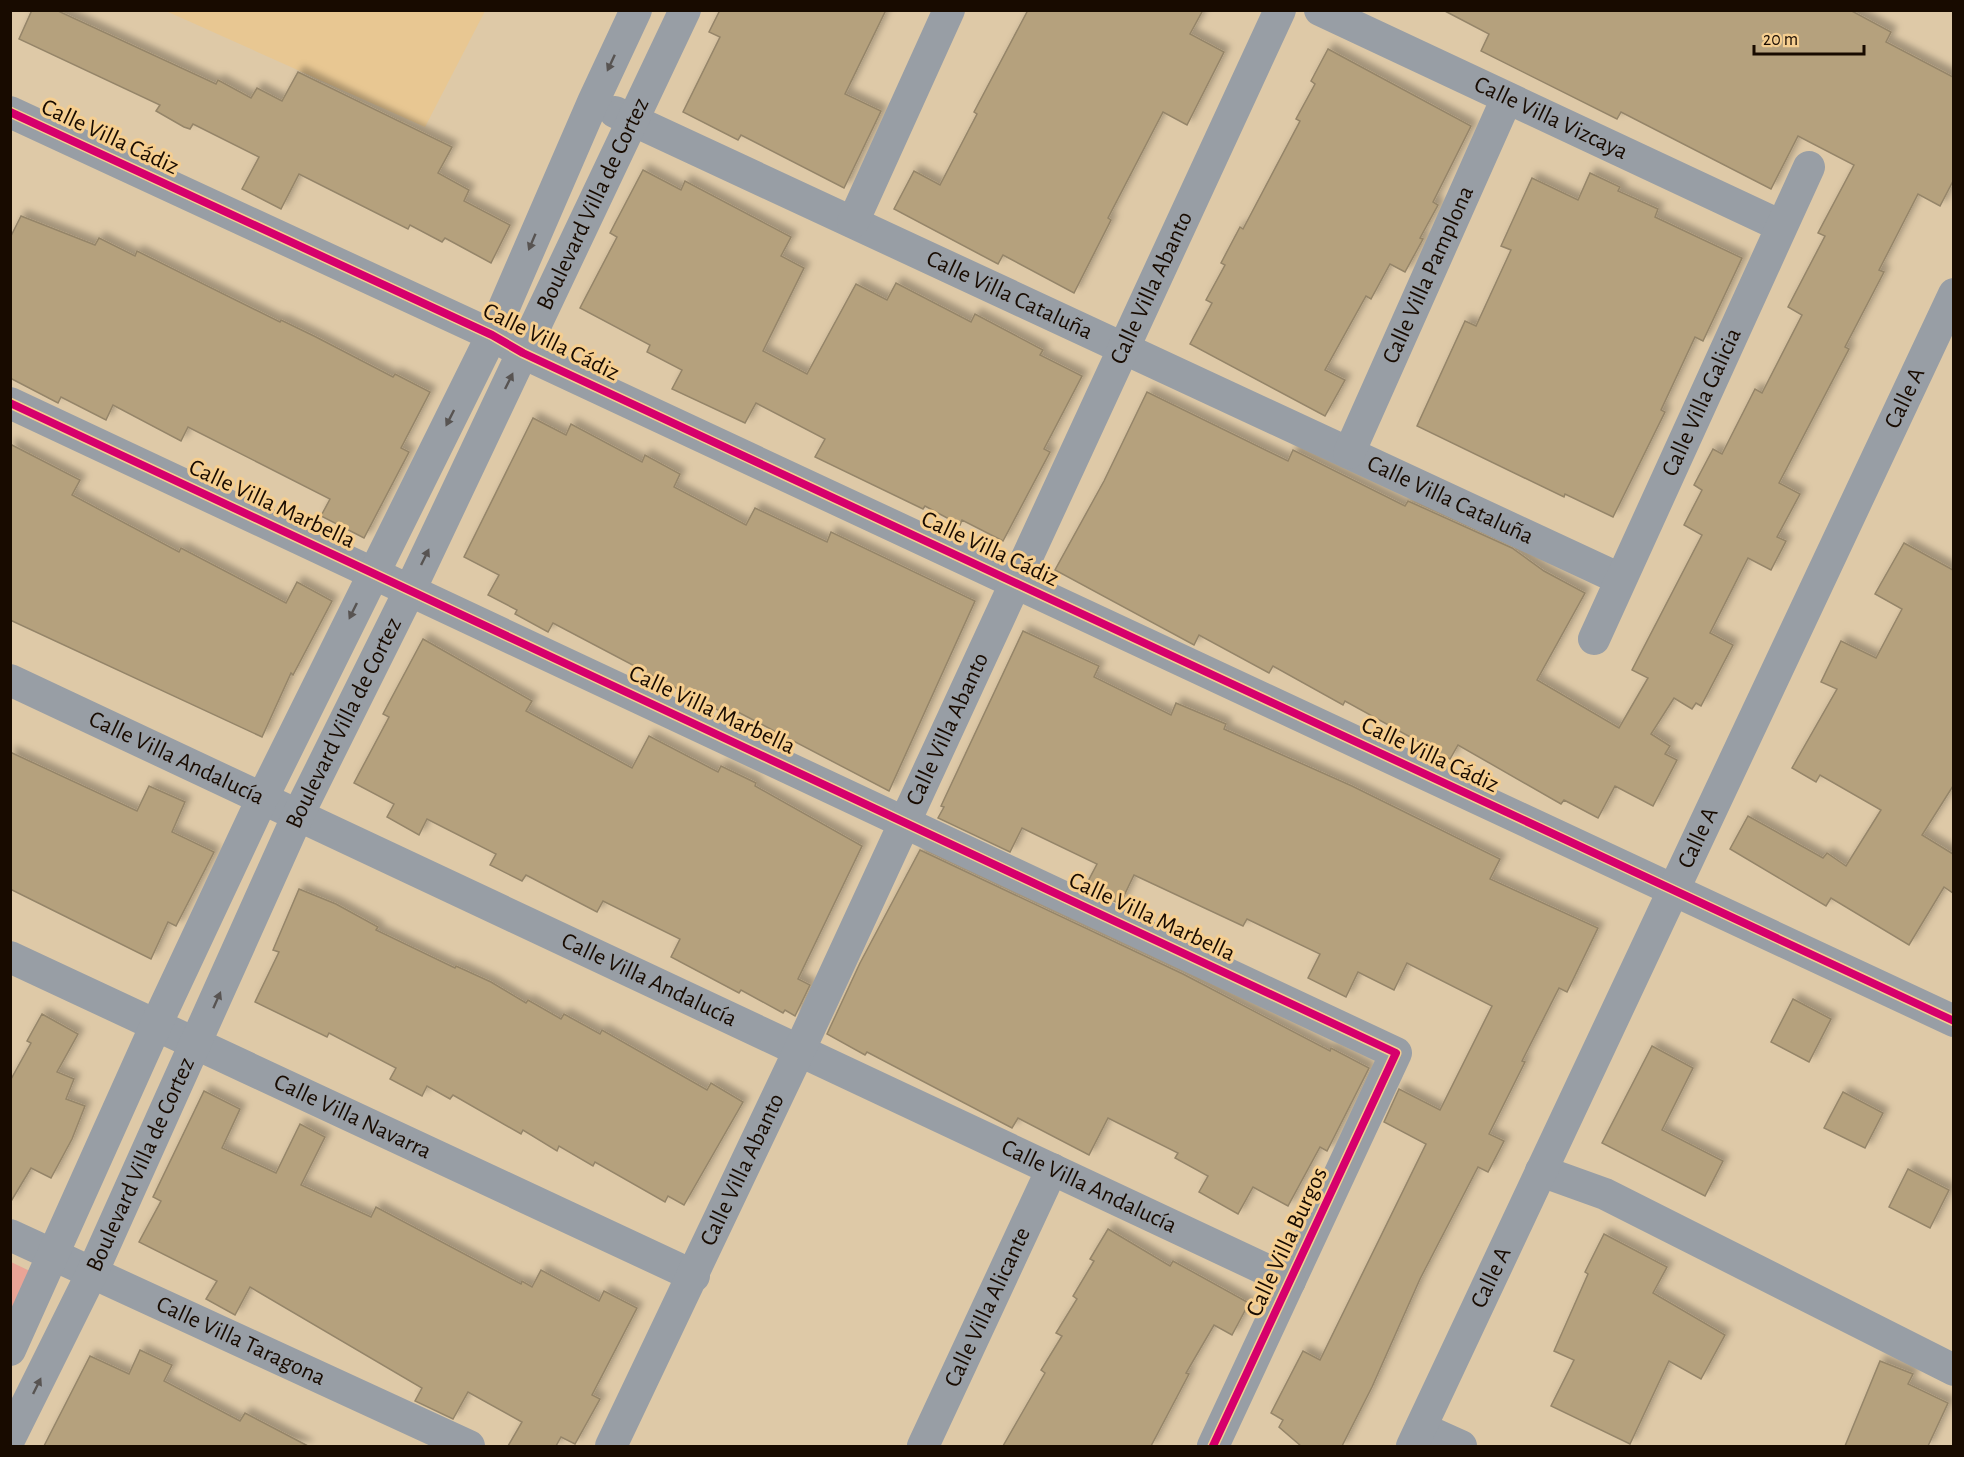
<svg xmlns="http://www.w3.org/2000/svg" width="1964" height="1457" viewBox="0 0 1964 1457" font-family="'Alegreya Sans',sans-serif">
<defs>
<filter id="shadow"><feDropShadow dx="5.5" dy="-5.5" stdDeviation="3" flood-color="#0004"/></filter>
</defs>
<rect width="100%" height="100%" fill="#dec9a7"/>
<!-- built -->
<polygon fill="#e8c792" points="166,11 485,11 425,127"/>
<!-- green -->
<polygon fill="#e9a496" points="11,1262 34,1273 11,1322"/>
<!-- building -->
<g fill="#b5a17d" stroke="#958569" stroke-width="1.5" filter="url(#shadow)">
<polygon points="32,10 56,10 216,84 218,80 251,98 257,88 282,101 298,72 452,147 438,173 469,190 464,201 510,225 491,263 445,238 442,242 410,225 408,229 299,174 281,209 242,189 259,157 193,124 190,129 184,127 156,111 160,105 19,39"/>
<polygon points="720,10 886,10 845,94 881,111 844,188 741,135 738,140 683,112 720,37 709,32"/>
<polygon points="1028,10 1203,10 1190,34 1224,52 1187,125 1163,112 1108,218 1111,220 1074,293 1003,255 998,264 894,209 914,171 940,185 977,114 974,112"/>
<polygon points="1443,10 1850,10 1891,32 1886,42 1953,77 1953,181 1940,206 1918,194 1879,270 1884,272 1845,347 1849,349 1779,483 1800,494 1777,537 1786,541 1771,570 1748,558 1710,633 1733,645 1701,706 1696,703 1692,709 1674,698 1651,734 1670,746 1665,754 1677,760 1653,806 1615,786 1598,818 1564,800 1561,804 1458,745 1450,759 1345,701 1343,705 1273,666 1269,673 1199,635 1194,645 1055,570 1104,481 1147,392 1288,461 1293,450 1405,506 1408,501 1512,548 1544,571 1585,593 1537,680 1619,728 1648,678 1632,670 1702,535 1684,525 1702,490 1694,485 1713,449 1722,454 1755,389 1762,393 1802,315 1788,307 1825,236 1818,233 1854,165 1798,136 1771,189 1621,112 1617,119 1481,51 1489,34"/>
<polygon points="1328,49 1471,126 1433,202 1438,205 1420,238 1423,239 1405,272 1390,264 1371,299 1366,296 1325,370 1345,380 1325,416 1190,344 1212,303 1206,300 1225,265 1221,263 1240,227 1243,229 1300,121 1296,119 1315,84 1311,81"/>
<polygon points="643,170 681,190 685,181 791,237 781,256 804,268 763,351 807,374 856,284 887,300 896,283 971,322 975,314 1043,350 1040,355 1082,376 1044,449 1050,452 1003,541 962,520 960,525 925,506 923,509 815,457 825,439 756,403 745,423 672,389 682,370 647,352 650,345 580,308 617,237 610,233"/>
<polygon points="1590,173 1620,187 1618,191 1658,209 1655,217 1742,258 1703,341 1695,337 1661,410 1665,412 1613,517 1565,494 1564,497 1417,426 1465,321 1476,326 1511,250 1501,246 1532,178 1578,200"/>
<polygon points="21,216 95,245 99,238 135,256 137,251 280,322 281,320 316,337 393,377 395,374 430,392 401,448 409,452 364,538 321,516 330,499 188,427 181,441 113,405 106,420 61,397 58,403 10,378 10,238"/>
<polygon points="533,418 566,435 571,424 642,462 645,455 680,474 674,487 746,525 755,508 827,542 831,532 975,601 889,791 738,712 735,719 553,623 548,632 515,614 517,610 488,595 499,575 464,557"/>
<polygon points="10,444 80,480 72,495 179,552 181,548 286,603 297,582 332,601 293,675 291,673 262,737 10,620"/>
<polygon points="1904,543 1953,570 1953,786 1922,835 1953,854 1953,893 1944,887 1909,945 1831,898 1826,906 1730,849 1748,816 1823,858 1827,853 1846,866 1881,810 1820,775 1816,782 1792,768 1837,689 1821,682 1841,641 1876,658 1902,609 1875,594"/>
<polygon points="1023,631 1099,666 1094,677 1171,715 1176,703 1226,724 1224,729 1352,786 1500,859 1490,879 1598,928 1567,992 1559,988 1522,1061 1525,1062 1489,1134 1504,1141 1488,1172 1478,1167 1420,1279 1372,1387 1342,1446 1301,1446 1279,1427 1283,1420 1271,1413 1303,1351 1320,1360 1426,1144 1384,1122 1399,1089 1440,1110 1492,1006 1407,963 1394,990 1358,972 1346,997 1308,978 1320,954 1247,919 1243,926 1134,875 1120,904 1085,887 1097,864 1022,828 1010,852 938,818 944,807 941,806"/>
<polygon points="423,639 532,701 526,711 632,768 649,736 718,772 721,766 756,783 755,786 862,846 798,979 810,985 795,1016 785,1010 783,1013 741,990 739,993 671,957 680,939 603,901 597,912 526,875 522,881 490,865 496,854 427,819 419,835 387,817 394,804 354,783 389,717 383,714"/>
<polygon points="10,752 137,811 149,786 185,802 172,832 214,852 176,926 168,922 151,959 10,889"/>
<polygon points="920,850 1183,974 1330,1051 1331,1048 1369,1068 1327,1151 1320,1147 1288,1206 1253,1187 1238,1214 1199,1192 1208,1176 1175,1158 1178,1153 1108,1118 1089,1155 1018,1118 1012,1128 867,1052 865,1055 827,1034 860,963"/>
<polygon points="299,889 336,904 378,927 376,930 455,968 456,966 491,982 526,1003 528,1000 561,1019 564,1014 600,1034 602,1030 707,1090 711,1083 743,1102 684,1205 668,1196 665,1202 595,1162 593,1166 559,1146 557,1151 523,1130 521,1134 453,1095 450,1099 427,1086 422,1096 390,1079 396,1068 329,1033 327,1037 255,1002 279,952 273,950"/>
<polygon points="1793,999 1831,1019 1809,1062 1771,1042"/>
<polygon points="42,1014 78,1034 57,1072 74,1079 66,1099 85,1106 72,1139 51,1178 31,1168 10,1203 10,1081 31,1043 27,1041"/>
<polygon points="1652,1046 1693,1068 1662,1130 1723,1161 1705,1196 1602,1143"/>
<polygon points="204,1091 240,1109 222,1148 276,1173 300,1124 325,1137 301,1185 371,1217 376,1207 521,1284 522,1281 532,1287 541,1270 599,1301 604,1291 637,1308 592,1395 600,1399 575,1444 561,1437 556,1446 508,1446 522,1422 468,1392 453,1419 415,1401 422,1388 250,1287 235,1315 206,1299 217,1281 139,1242 161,1201 153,1197"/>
<polygon points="1843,1092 1883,1113 1865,1148 1824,1128"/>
<polygon points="1908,1169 1949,1190 1930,1228 1889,1207"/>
<polygon points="1108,1229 1170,1266 1173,1261 1249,1303 1232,1335 1214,1325 1186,1373 1189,1374 1151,1446 1003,1446 1045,1373 1041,1370 1062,1336 1056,1333 1077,1299 1073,1296 1094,1261 1090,1259"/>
<polygon points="1604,1234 1667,1267 1653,1293 1725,1335 1701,1379 1669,1361 1630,1444 1551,1406 1574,1360 1554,1351 1588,1274 1585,1272"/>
<polygon points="140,1350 172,1365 164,1381 240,1421 245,1413 308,1446 44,1446 90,1356 129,1374"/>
<polygon points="1880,1361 1913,1374 1908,1384 1948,1403 1928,1446 1845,1446"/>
</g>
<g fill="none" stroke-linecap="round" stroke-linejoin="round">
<!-- street -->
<g stroke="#989ea5" stroke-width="32">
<path id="s1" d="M1320,10L1781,226"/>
<polyline points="10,112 492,335 523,353 1954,1021"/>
<path id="s2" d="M615,112L1620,579"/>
<polyline points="853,222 949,10"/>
<polyline points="10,403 1396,1053 1213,1446"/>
<path id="s3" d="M1349,453L1507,98"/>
<path id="s4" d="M1594,639L1809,167"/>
<path id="s5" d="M10,680L1290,1281"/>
<path id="s6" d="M10,957L694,1276"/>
<polyline points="1541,1171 1605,1194 1954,1370"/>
<path id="s7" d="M10,1235L469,1446"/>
<polyline points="10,1350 156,1025 262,799 492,335 593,102 636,10"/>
<polyline points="1421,1428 1461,1446"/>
<path id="s8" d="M10,1438L92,1273L298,815L410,590L685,10"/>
<path id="s9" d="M611,1446L799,1051L1280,10"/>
<path id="s10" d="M923,1446L1052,1169"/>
<path id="s11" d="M1412,1446L1954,294"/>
</g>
<!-- cycleway casing -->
<g stroke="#f5ce90" stroke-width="11">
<g id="cycleway">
<polyline points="10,112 492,335 523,353 1954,1021"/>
<polyline points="10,403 1396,1053 1213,1446"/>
</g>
</g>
<!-- cycleway -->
<use href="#cycleway" stroke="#d6006c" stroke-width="8"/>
</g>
<!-- one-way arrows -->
<defs><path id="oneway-solid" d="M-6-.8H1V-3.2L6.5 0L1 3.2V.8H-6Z" transform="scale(1.5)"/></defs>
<g fill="#585452">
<use href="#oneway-solid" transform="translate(611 63) rotate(115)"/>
<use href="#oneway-solid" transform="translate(532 242) rotate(113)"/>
<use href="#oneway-solid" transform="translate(509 381) rotate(-64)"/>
<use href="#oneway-solid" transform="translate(450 418) rotate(117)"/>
<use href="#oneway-solid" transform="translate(425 557) rotate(-64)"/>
<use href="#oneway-solid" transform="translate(353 611) rotate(116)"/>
<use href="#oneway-solid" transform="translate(217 1000) rotate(-66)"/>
<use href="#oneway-solid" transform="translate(37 1386) rotate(-64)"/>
</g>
<g text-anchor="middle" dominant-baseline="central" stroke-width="6" stroke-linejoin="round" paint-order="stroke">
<!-- street labels -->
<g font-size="24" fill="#180b00" stroke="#f5ce90">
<text stroke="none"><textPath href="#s1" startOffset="255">Calle Villa Vizcaya</textPath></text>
<text transform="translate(110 137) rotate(25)">Calle Villa Cádiz</text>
<text stroke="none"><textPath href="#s8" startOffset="1365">Boulevard Villa de Cortez</textPath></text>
<text stroke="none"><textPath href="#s3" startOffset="195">Calle Villa Pamplona</textPath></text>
<text stroke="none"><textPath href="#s9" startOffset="1278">Calle Villa Abanto</textPath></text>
<text stroke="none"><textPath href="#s2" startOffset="435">Calle Villa Cataluña</textPath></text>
<text transform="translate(551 342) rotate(26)">Calle Villa Cádiz</text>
<text stroke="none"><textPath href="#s11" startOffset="1158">Calle A</textPath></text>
<text stroke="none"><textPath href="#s4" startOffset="260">Calle Villa Galicia</textPath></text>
<text stroke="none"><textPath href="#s2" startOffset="921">Calle Villa Cataluña</textPath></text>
<text transform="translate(272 504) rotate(25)">Calle Villa Marbella</text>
<text transform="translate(990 549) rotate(25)">Calle Villa Cádiz</text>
<text transform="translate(712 710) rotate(25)">Calle Villa Marbella</text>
<text stroke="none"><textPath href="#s8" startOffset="789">Boulevard Villa de Cortez</textPath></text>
<text stroke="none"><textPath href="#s9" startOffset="792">Calle Villa Abanto</textPath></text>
<text transform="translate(1430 755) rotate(25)">Calle Villa Cádiz</text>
<text stroke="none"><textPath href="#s5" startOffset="184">Calle Villa Andalucía</textPath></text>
<text stroke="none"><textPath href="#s11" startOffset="672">Calle A</textPath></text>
<text transform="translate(1152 917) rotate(25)">Calle Villa Marbella</text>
<text stroke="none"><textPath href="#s5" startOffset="706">Calle Villa Andalucía</textPath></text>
<text stroke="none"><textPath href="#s6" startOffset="378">Calle Villa Navarra</textPath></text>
<text stroke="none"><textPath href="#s8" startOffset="303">Boulevard Villa de Cortez</textPath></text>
<text stroke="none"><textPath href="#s9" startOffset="306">Calle Villa Abanto</textPath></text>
<text stroke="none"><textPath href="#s5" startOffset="1192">Calle Villa Andalucía</textPath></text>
<text transform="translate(1287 1242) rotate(-65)">Calle Villa Burgos</text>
<text stroke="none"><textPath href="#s11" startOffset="186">Calle A</textPath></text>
<text stroke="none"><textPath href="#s10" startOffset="153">Calle Villa Alicante</textPath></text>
<text stroke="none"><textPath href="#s7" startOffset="254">Calle Villa Taragona</textPath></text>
</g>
</g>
<!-- border -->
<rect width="1964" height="1457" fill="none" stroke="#180b00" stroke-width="24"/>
<!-- scale -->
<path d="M1754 45v9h110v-9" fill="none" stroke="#180b00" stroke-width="3"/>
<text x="1763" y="45" font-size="18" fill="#180b00" stroke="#f5ce90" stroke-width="4.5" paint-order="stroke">20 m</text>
</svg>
